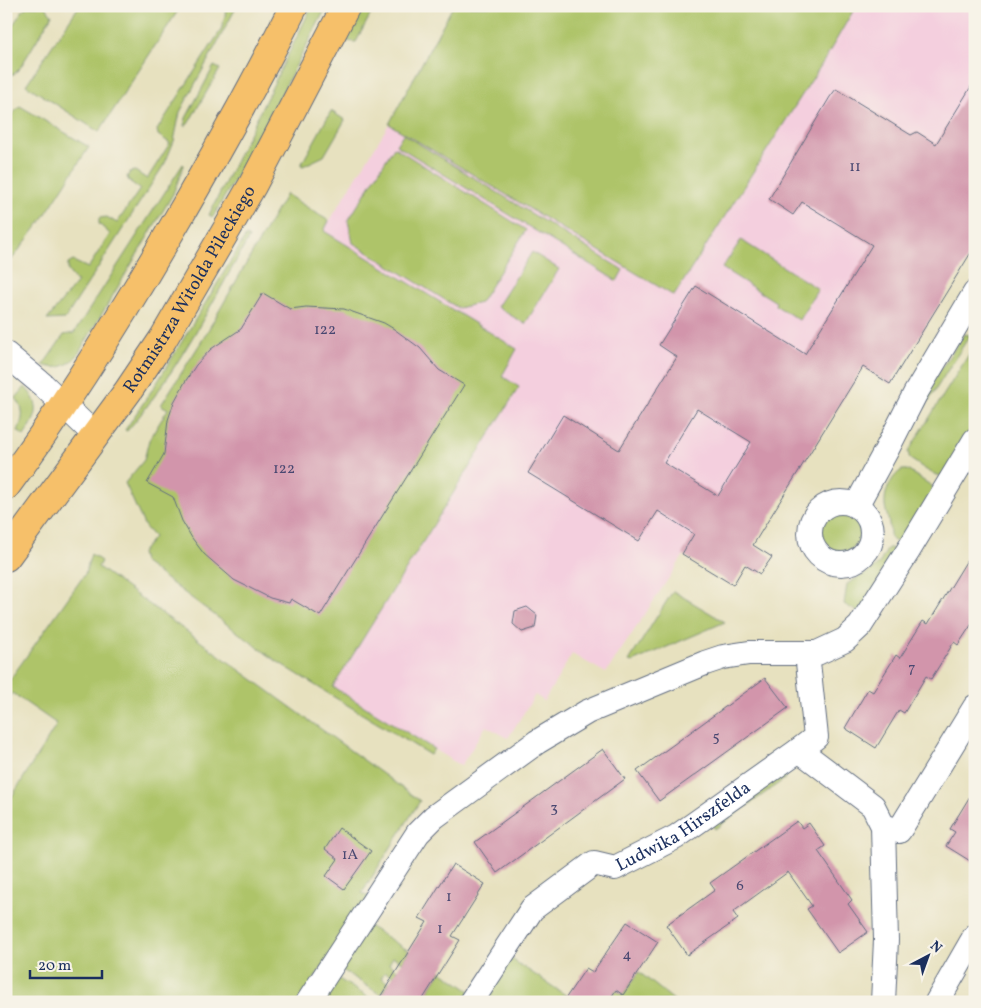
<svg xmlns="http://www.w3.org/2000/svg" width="981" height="1008" viewBox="0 0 981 1008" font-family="Vollkorn,serif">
<rect width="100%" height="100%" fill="#f7f3e8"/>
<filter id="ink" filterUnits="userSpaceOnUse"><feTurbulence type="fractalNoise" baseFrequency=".02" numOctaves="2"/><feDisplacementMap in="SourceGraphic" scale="10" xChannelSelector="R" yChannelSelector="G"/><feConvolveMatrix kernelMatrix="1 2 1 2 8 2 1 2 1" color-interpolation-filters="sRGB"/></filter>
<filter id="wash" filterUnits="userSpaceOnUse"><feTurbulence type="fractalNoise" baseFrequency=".0096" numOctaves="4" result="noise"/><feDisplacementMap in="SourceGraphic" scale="20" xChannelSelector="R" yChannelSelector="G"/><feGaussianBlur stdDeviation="1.12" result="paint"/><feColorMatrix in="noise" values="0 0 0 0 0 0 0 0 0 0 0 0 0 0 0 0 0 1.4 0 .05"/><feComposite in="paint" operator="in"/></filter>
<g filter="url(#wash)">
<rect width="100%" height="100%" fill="#e7e1bf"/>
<!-- built -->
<polygon fill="#f4cfde" points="856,6 975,6 975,247 890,384 862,367 753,545 772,557 760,574 745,565 733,585 684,555 606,673 572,654 544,701 535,695 508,738 486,726 461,766 333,687 519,388 502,376 324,230 389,124 674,296 825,59"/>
<!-- green -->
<g fill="#aec469" stroke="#647a64">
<polygon points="28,6 45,6 52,15 20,68 14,74 6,75 6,35 23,10"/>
<polygon points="79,6 181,6 99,132 26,85"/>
<polygon points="226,6 237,6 180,112 174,141 165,163 65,319 47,320 77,282 68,271 68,264 73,261 88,268 110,234 99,224 99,218 107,217 117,223 140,189 129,181 127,177 130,172 135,171 147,179 170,143 158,135 157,130 221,30 225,16"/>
<polygon points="312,6 327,6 261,133 213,217 209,215"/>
<polygon points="362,6 375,6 356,42 344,41"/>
<polygon points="453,6 856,6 825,59 674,296 389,124"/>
<polygon points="214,66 220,69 188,124 185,126 186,118"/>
<polygon points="20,106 89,147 42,220 6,267 6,121"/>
<polygon points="331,111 345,120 324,156 303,166 301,165"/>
<polygon points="403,134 623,270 617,281 396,145"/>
<polygon points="394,147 526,230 480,303 458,308 353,243 348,221"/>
<path d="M183,164L184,165L173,194L77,356C67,367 56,370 43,365L64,335L74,333Z"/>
<polygon points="286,194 329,221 324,231 517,349 502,376 519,387 333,687 434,749 430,755 329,694 275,660 143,562 141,553 154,537 145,527 125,483 144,460 149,440 168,409 161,405 203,339"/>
<path d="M246,236L249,238C212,302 176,375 127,431L125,430L158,381Z"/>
<polygon points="741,240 818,289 799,320 775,305 776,302 722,268"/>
<polygon points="532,252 559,269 525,324 497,307"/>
<polygon points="964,334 970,335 902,443 925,393"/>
<path d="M971,351L975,352V428L945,476C933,477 920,465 910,459L908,452Z"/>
<path d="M25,387C43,406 37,417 24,436L18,431C23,418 25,411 16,398Z"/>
<path d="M902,470H907L932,486L934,494L902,544C887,540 891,535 889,524C888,516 884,508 885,500C885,490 893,475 902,470Z"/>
<circle cx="840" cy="533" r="20"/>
<polygon points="888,548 891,548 898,552 861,614 844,604 847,584 870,571 879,564"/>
<polygon points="91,554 101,561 98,567 420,801 362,893 369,896 299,1002 6,1002 6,806 57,724 12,693 6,702 6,685 85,574"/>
<polygon points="673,591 725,622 632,662 629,661"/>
<polygon points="780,769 786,778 715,829 709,821"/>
<polygon points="367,925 409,951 402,962 393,957 389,964 397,970 393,976 385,972 381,978 389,983 381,995 339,968"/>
<polygon points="507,956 567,996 563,1002 498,1002 484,993"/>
<polygon points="441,971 470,991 464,1002 421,1002"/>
<polygon points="639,972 675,1001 608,1002 616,990 623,995"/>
<polygon points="334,976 376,1002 317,1002"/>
</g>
<g id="blocks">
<!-- building -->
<g fill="#d295ab" fill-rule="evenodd">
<path d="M975,80V246L890,384L863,367L753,545L772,557L760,574L745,565L733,585L682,554L694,534L658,511L639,541L528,473L563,415L619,450L677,357L659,345L696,286L805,354L872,245L802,202L793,215L769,199L830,97L836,89L911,135L917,132L936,144ZM697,409L751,442L718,496L664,463Z"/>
<polygon points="263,293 290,309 306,307 344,309 384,323 394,329 420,348 439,370 464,385 320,616 291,599 289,603 270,598 234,580 204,554 192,538 182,521 173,497 147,483 164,454 168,420 174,402 185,382 196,365 211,349 241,329"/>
<polygon points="975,547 975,619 958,645 954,642 931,679 926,676 904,713 899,710 876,748 845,728 868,689 873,692 896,655 900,658 923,621 928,624"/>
<polygon points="527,607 537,615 535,628 522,632 513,624 515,611"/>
<polygon points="765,678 788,708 659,801 637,771"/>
<polygon points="603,749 625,779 497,873 475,842"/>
<polygon points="975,788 975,864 946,846 955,832 950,829"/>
<polygon points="797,821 802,828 809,823 825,846 818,851 852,900 848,904 868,932 838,953 807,909 812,906 788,872 733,912 738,919 687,955 666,925 715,890 710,883"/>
<polygon points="339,828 371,851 344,889 326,876 338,859 325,849"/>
<polygon points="453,864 485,884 452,936 460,940 421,1002 377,1002 427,922 419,918"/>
<polygon points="627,922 658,942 623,995 616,990 608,1002 563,1002 586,968 593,972"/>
</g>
</g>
</g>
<g filter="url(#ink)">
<use href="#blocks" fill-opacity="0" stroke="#626d80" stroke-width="1"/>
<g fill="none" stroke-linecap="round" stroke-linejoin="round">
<!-- minor casing -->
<g stroke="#626d80" stroke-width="26">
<g id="minor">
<polyline points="6,354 43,385 96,436"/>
<circle cx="841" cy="533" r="31"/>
<polyline points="856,506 886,451 915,394 975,293"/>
<polyline points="799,750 816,737 807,653"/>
<polyline points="308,1002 418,833 434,817 537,742 587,712 705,663 723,657 749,653 817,653 845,640 860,626 908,551 975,440"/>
<path id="s1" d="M471,1002L532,909L594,863L615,868L676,837L799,750L873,806L883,826L899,831L975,707"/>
<polyline points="883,1002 886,940 883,826"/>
<polyline points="937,1002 975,936"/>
</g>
</g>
<!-- major casing -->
<g stroke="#626d80" stroke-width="30">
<g id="major">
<path d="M6,486C67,404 121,317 172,229C215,155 256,82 294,6"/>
<path id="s2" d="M6,557L128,391L163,339L252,186L346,6"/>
</g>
</g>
<!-- minor -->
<use href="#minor" stroke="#fff" stroke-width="24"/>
<!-- major -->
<use href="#major" stroke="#f6c06b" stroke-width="28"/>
</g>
</g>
<g text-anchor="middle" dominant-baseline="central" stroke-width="4" stroke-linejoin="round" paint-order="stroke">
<!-- number labels -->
<g font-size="15" fill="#494871">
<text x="855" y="167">11</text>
<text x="325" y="330">122</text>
<text x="284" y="469">122</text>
<text x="912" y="668">7</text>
<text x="716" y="737">5</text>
<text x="554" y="808">3</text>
<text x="350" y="855">1A</text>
<text x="740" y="886">6</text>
<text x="449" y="897">1</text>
<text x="440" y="929">1</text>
<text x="627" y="955">4</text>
</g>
<!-- street labels -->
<g font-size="18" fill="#1b2f5e" stroke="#f7f3e8">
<text stroke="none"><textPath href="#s2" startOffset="325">Rotmistrza Witolda Pileckiego</textPath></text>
<text stroke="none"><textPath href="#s1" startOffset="290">Ludwika Hirszfelda</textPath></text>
</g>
</g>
<!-- margin -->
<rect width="981" height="1008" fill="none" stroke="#f7f3e8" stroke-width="25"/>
<!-- north arrow -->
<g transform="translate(928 956) rotate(41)" stroke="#f7f3e8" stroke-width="4" paint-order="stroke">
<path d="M0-4L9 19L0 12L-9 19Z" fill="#1b2f5e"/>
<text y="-8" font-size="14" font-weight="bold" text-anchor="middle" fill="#1b2f5e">N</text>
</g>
<!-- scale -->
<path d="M30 970v8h72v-8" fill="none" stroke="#1b2f5e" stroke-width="2.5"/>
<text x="38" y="970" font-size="15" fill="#1b2f5e" stroke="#f7f3e8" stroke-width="4" paint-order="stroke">20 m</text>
</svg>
